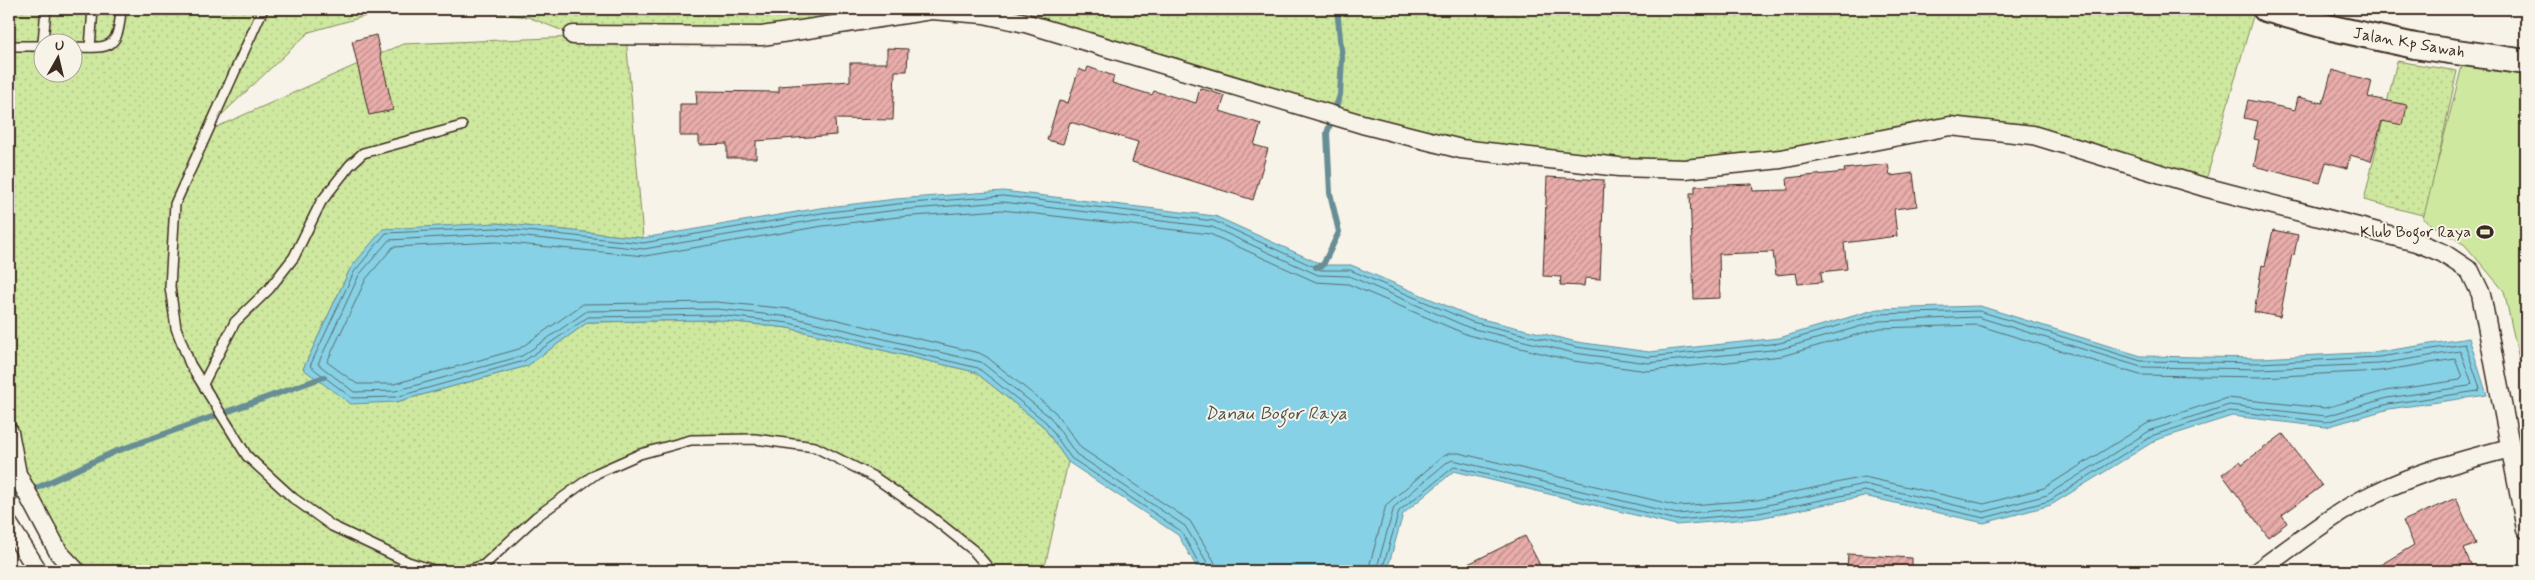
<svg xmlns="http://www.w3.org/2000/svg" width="2535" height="580" viewBox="0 0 2535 580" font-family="Mynerve,sans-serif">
<defs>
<pattern id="grass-dots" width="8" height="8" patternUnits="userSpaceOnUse" patternTransform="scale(1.25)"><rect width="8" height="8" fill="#cee89f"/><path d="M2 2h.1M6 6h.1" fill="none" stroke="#b2c788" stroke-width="1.8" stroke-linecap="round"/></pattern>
<pattern id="building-hatch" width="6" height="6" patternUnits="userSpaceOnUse" patternTransform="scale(1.25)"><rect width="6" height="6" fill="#e9adab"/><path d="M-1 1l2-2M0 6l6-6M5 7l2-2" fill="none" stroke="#be8d8b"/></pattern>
</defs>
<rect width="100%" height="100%" fill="#f7f3e8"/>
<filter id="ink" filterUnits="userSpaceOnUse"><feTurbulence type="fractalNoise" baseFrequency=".02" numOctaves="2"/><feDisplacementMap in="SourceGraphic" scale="10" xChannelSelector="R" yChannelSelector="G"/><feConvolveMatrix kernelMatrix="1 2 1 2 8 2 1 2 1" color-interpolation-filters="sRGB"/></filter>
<g filter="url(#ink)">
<!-- grass -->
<g fill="url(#grass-dots)" stroke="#84895e" fill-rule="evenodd">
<path d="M9,9H391L309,32L214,122L210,130L403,44L601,36L573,35L528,17L456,9H2255L2204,187L2033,135L1950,126L1685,169L1461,149L1025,23L931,10L762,36H626L643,238L496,223L350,269L303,369L396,402L527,366L588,322L717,320L788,328L975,372L1043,426L1068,462L1044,571H990L973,550L874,478L815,447L755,439L691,440L597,473L484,565L465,571H76L59,553L9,438ZM42,42H72V72H42Z"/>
<polygon points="2397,61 2457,71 2426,216 2364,200"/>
</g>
<!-- pitch -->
<polygon fill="#cee89f" stroke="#84895e" points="2463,62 2526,71 2526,391 2504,291 2465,245 2423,219"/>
<!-- water -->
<polygon fill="#86d1e5" stroke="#688e95" points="1003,191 1215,216 1323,265 1351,265 1473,317 1577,342 1649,352 1779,338 1877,309 1980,306 2141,356 2260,358 2379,352 2469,338 2487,395 2389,409 2326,427 2232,416 2156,440 2051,505 1984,523 1864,496 1760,518 1676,525 1454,471 1403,514 1387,571 1199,571 1178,535 1068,462 1043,426 975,372 788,328 717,320 588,322 527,366 396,402 351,404 303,369 350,269 383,229 496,223 643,238 820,208 896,199"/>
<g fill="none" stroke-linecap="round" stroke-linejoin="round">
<!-- shore -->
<g stroke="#596d6e" stroke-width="1">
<polyline points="1203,571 1181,531 1071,458 1046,422 978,368 789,323 717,315 588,317 524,361 396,397 352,398 310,366 354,272 386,233 496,228 643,243 821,213 897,204 1003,196 1214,221 1321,270 1350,270 1472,322 1576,347 1649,357 1780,343 1878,314 1979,311 2141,361 2260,363 2379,357 2465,344 2480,388 2478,391 2388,404 2326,422 2230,411 2154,435 2049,501 1984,518 1864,491 1759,513 1677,520 1454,467 1399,511 1382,571"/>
<polyline points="1209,571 1208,564 1185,526 1076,454 1050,417 981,362 791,317 717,309 587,311 522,356 395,391 354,392 318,364 359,275 389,240 496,234 644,249 822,219 898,210 1003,202 1212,227 1318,275 1349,276 1470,328 1574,353 1648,363 1781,349 1879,321 1978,317 2141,367 2260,369 2379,364 2460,351 2472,383 2469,386 2387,398 2326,416 2229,405 2151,430 2047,495 1984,512 1864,484 1758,507 1677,514 1453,460 1446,463 1394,507 1376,571"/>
<polyline points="1217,571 1214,561 1190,521 1081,448 1055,412 987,357 979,353 791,309 716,302 583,304 519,349 394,384 357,384 327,362 366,279 393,247 496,242 645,256 823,226 898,217 1002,210 1210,234 1316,282 1348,284 1468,335 1573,361 1648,371 1782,356 1880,328 1977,325 2140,375 2261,377 2380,371 2455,359 2462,377 2460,380 2385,391 2325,408 2227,398 2148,423 2044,488 1984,504 1864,477 1757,500 1678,506 1459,453 1450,453 1442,457 1386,505 1368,571"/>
</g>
<!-- stream -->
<g stroke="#688e95" stroke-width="6">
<polyline points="1316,267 1323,265 1339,232 1330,193 1327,133 1340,95 1342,58 1337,9"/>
<polyline points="9,501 114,452 324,377"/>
</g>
</g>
<!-- building -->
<g fill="url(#building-hatch)" stroke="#3b2a1e">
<polygon points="376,35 393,110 369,115 352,41"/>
<polygon points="887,48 908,49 907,71 895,71 893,120 835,119 836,135 756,141 756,158 727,158 727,144 699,145 699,136 680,136 680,104 697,104 696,91 779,92 779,86 850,81 850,63 887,63"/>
<polygon points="1088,67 1114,76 1112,83 1152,95 1154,91 1196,103 1200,88 1225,96 1220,111 1261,124 1254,145 1268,149 1253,200 1132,162 1138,142 1070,122 1063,144 1047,140 1059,101 1068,103 1079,69 1086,72"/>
<polygon points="2332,70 2372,81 2368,97 2407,105 2403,125 2382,121 2371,161 2350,155 2347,168 2326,162 2320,183 2254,166 2259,140 2254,139 2258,121 2244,118 2248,100 2295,110 2298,97 2323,103"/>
<polygon points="1888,164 1890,176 1913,173 1917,206 1894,209 1897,236 1844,243 1847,269 1821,272 1822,282 1798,284 1796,273 1776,275 1773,252 1719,254 1720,298 1694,299 1690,193 1695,193 1695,186 1752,184 1753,191 1788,190 1787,178 1845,172 1844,169"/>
<polygon points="1547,177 1604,180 1600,279 1585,278 1584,286 1560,285 1561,277 1543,276"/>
<polygon points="2273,230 2298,235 2294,255 2292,254 2280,317 2254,312 2262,265 2265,266"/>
<polygon points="2283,434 2322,486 2282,515 2287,523 2268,537 2222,474 2240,461 2242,464"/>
<polygon points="2456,498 2476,544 2464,549 2474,571 2370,571 2414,545 2403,521"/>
<polygon points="1525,536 1543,571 1454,571"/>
<polygon points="1848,554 1912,558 1912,571 1847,571"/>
</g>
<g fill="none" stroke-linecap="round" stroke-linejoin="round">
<!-- lane casing -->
<g stroke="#3b2a1e" stroke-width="12">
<g id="lane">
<polyline points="263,9 175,204 170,287 176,328 190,364 247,456 293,498 332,526 408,562 433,570 445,571"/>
<polyline points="43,42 46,9"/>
<polyline points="9,46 42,46"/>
<path d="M72,47C111,48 118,50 121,9"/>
<polyline points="90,47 93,9"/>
<polyline points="203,384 235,322 269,289 294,257 321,202 350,165 363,153 462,126"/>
<polyline points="465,571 484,565 536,517 597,473 640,454 691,440 755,439 815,447 874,477 929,515 973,550 991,571"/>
</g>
</g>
<!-- street casing -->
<g stroke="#3b2a1e" stroke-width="21">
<g id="street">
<polyline points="573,35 762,36 931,10 984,14 1025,23 1362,124 1461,149 1619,167 1685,169 1781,159 1950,126 2033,135 2204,187 2416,242 2443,253 2470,271 2481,294 2526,529"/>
<polyline points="9,432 17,474 59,553 76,571"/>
<polyline points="9,525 38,571"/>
<path d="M2258,571C2296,544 2333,513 2376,493C2418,472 2464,460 2510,448"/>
</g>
</g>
<!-- secondary casing -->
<g stroke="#3b2a1e" stroke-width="28">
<polyline id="secondary" points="2265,9 2332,28 2415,46 2526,62"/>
</g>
<!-- lane -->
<use href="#lane" stroke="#f7f3e8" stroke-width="9"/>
<!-- street -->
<use href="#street" stroke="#f7f3e8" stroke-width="18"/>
<!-- secondary -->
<use href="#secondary" stroke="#f7f3e8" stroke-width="24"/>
</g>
</g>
<!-- icons -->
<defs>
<g id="stadium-bare" transform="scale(1.35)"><path d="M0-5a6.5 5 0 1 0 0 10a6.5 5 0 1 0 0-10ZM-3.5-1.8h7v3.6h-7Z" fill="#3b2a1e" stroke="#f7f3e8" stroke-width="2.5" paint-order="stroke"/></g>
</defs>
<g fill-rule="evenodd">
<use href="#stadium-bare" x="2485" y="232"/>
</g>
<g text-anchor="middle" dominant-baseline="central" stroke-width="4" stroke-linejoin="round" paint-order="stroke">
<!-- street labels -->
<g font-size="16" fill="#3b2a1e" stroke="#f7f3e8">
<text transform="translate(2409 43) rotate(10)">Jalan Kp Sawah</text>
</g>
<!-- poi labels -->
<g font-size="16" fill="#3b2a1e" stroke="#f7f3e8" text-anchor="end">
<text x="2471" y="232">Klub Bogor Raya</text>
</g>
<!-- water labels -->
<g font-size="18" font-style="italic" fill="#4e5450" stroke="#f7f3e8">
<text x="1276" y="414">Danau Bogor Raya</text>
</g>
</g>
<!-- margin -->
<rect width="2535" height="580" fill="none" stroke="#f7f3e8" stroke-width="30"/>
<rect x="15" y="15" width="2505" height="550" fill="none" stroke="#3b2a1e" stroke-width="2" filter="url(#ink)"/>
<!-- north arrow -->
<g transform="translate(58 58) rotate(8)"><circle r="24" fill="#f7f3e8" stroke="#aca397"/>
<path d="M0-4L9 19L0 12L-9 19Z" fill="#3b2a1e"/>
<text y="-8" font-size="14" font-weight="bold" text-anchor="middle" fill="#3b2a1e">U</text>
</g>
</svg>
